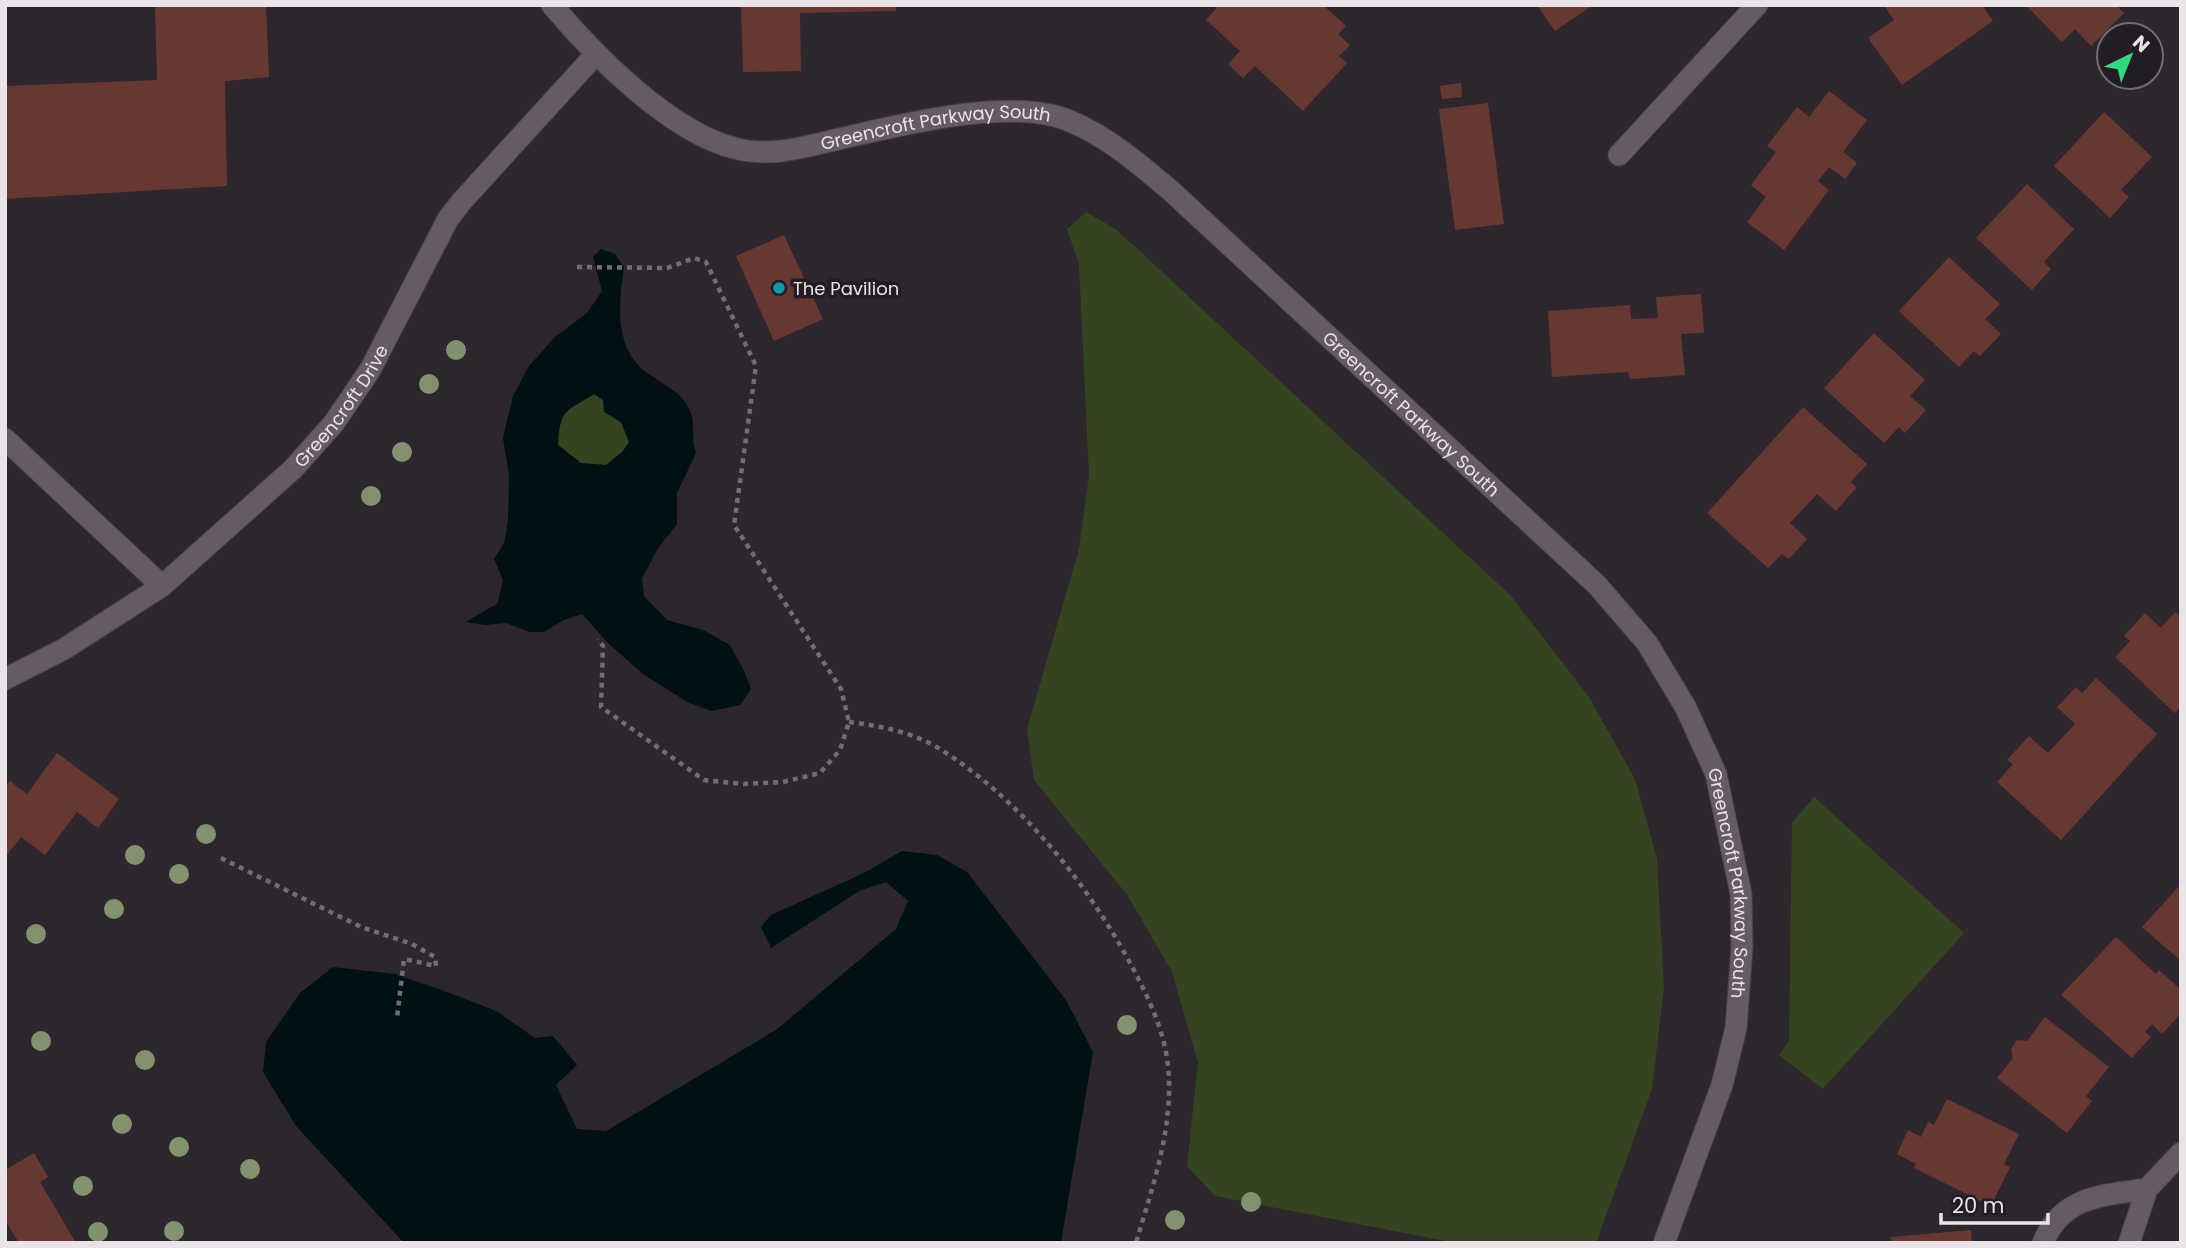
<svg xmlns="http://www.w3.org/2000/svg" width="2186" height="1248" viewBox="0 0 2186 1248" font-family="Poppins,sans-serif">
<rect width="100%" height="100%" fill="#2e262d"/>
<!-- green -->
<g fill="#344420">
<polygon points="1086,212 1117,230 1510,595 1589,697 1635,779 1657,859 1664,988 1652,1089 1596,1243 1456,1243 1215,1196 1187,1166 1198,1062 1172,972 1128,896 1034,780 1027,729 1079,549 1089,475 1079,264 1067,229"/>
<path d="M594,394L603,400L604,412L621,422L629,442L623,451L606,465L581,463L558,445C560,408 566,412 594,394Z"/>
<polygon points="1814,797 1964,933 1823,1089 1779,1055 1789,1041 1792,823"/>
</g>
<!-- water -->
<g fill="#001114" fill-rule="evenodd">
<path d="M601,249L615,254L624,267C619,301 614,343 642,369C655,380 675,388 685,402C699,422 689,434 696,453L677,493V524L658,548L642,579L644,596L667,620L703,630L730,645L743,669L751,689L740,705L712,711L689,703L643,674L609,644L582,614L564,620L544,632H529L506,623L485,625L466,622L498,603L503,580L494,559L504,543L508,521L509,476L503,438L513,396L529,366L555,337L587,313L602,291L593,257ZM594,394L603,400L604,412L621,422L629,442L623,451L606,465L581,463L558,445C560,408 566,412 594,394Z"/>
<polygon points="902,851 937,855 967,872 1066,1000 1093,1052 1061,1243 404,1243 296,1126 263,1072 266,1042 300,993 333,967 395,974 450,993 496,1011 535,1038 553,1036 577,1065 556,1085 577,1129 606,1131 776,1030 896,929 908,901 886,882 859,891 771,948 761,927 771,915 864,873"/>
</g>
<!-- building -->
<g fill="#673832">
<polygon points="155,5 266,5 269,77 225,81 227,186 5,199 5,86 157,80"/>
<polygon points="741,5 896,5 896,11 800,13 801,71 743,72"/>
<polygon points="1219,5 1323,5 1346,26 1338,34 1350,45 1339,56 1347,63 1303,111 1255,66 1243,78 1228,64 1240,51 1206,20"/>
<polygon points="1537,5 1593,5 1555,31"/>
<polygon points="1884,5 1982,5 1993,21 1902,85 1868,38 1894,20"/>
<polygon points="2026,5 2116,5 2124,13 2091,46 2075,29 2062,42"/>
<polygon points="1461,83 1462,97 1442,99 1440,86"/>
<polygon points="1829,91 1867,120 1843,152 1857,163 1845,179 1829,167 1818,181 1829,190 1784,250 1747,222 1766,197 1751,185 1776,152 1767,146 1797,107 1809,117"/>
<polygon points="1488,103 1504,224 1455,230 1439,109"/>
<polygon points="2104,112 2152,157 2121,190 2129,197 2110,218 2054,166"/>
<polygon points="2027,184 2074,229 2044,262 2051,269 2032,290 1976,238"/>
<polygon points="784,235 823,319 774,341 736,256"/>
<polygon points="1949,257 2000,304 1985,319 2001,334 1980,356 1974,351 1959,367 1899,311"/>
<polygon points="1701,294 1704,333 1681,334 1685,375 1630,379 1628,372 1552,377 1548,311 1630,305 1631,319 1658,318 1656,297"/>
<polygon points="1874,333 1925,380 1910,396 1926,410 1905,433 1899,427 1884,443 1824,388"/>
<polygon points="1803,407 1867,464 1851,482 1857,487 1836,511 1817,494 1790,523 1807,539 1789,559 1782,554 1768,568 1707,513"/>
<polygon points="2175,612 2181,617 2181,707 2175,713 2115,657 2130,641 2124,636 2145,613 2161,628"/>
<polygon points="2096,678 2157,734 2061,840 1997,782 2013,764 2007,760 2029,736 2048,753 2075,724 2057,707 2076,687 2082,693"/>
<polygon points="57,753 119,799 98,828 77,812 45,855 21,837 5,857 5,786 10,781 27,794"/>
<polygon points="2181,884 2181,961 2142,927"/>
<polygon points="2116,937 2156,974 2159,970 2181,990 2181,1013 2162,1034 2152,1024 2145,1032 2151,1037 2132,1058 2061,995"/>
<polygon points="2045,1017 2109,1067 2086,1096 2092,1101 2067,1133 1997,1078 2013,1058 2011,1049 2017,1040 2027,1041"/>
<polygon points="1947,1099 2019,1134 2004,1164 2010,1167 1991,1206 1914,1168 1916,1164 1897,1154 1908,1130 1921,1137 1928,1122 1934,1125"/>
<polygon points="34,1153 48,1177 40,1182 76,1243 19,1243 5,1220 5,1170"/>
<polygon points="1971,1230 1972,1243 1892,1243 1891,1237"/>
</g>
<g fill="none" stroke-linecap="round" stroke-linejoin="round">
<!-- lane casing -->
<g stroke="#494249" stroke-width="23">
<g id="lane">
<polyline points="5,439 162,586"/>
<path d="M2043,1243C2061,1196 2104,1195 2147,1189"/>
</g>
</g>
<!-- street casing -->
<g stroke="#494249" stroke-width="23">
<g id="street">
<path id="s1" d="M552,5C595,56 669,131 734,148C769,158 805,147 839,139C900,125 1012,96 1070,121C1108,137 1139,164 1170,190L1597,585L1647,643L1686,708L1716,774L1741,894L1742,947L1736,1028L1722,1085L1664,1243"/>
<polyline points="1619,155 1757,5"/>
<path id="s2" d="M5,679L64,649L162,586L293,469L334,423L370,370L448,219L462,201L596,54"/>
<polyline points="2129,1243 2147,1189 2181,1153"/>
</g>
</g>
<!-- path -->
<g stroke="#736c72" stroke-width="4.5" stroke-dasharray="5 5" stroke-linecap="butt">
<polyline points="577,267 667,268 694,258 706,262 756,366 734,525 841,689 849,722 840,750 820,773 783,782 744,784 704,780 601,707 603,646 598,639"/>
<path d="M849,722C881,726 912,732 940,749C1024,802 1092,889 1137,976C1151,1003 1165,1035 1168,1066C1174,1127 1153,1185 1136,1243"/>
<polyline points="221,858 361,927 412,944 435,957 436,966 404,959 397,1018"/>
</g>
<!-- lane -->
<use href="#lane" stroke="#655b63" stroke-width="21"/>
<!-- street -->
<use href="#street" stroke="#655b63" stroke-width="21"/>
</g>
<!-- trees -->
<g fill="#83926e">
<circle cx="456" cy="350" r="10"/>
<circle cx="429" cy="384" r="10"/>
<circle cx="402" cy="452" r="10"/>
<circle cx="371" cy="496" r="10"/>
<circle cx="206" cy="834" r="10"/>
<circle cx="135" cy="855" r="10"/>
<circle cx="179" cy="874" r="10"/>
<circle cx="114" cy="909" r="10"/>
<circle cx="36" cy="934" r="10"/>
<circle cx="1127" cy="1025" r="10"/>
<circle cx="41" cy="1041" r="10"/>
<circle cx="145" cy="1060" r="10"/>
<circle cx="122" cy="1124" r="10"/>
<circle cx="179" cy="1147" r="10"/>
<circle cx="250" cy="1169" r="10"/>
<circle cx="83" cy="1186" r="10"/>
<circle cx="1251" cy="1202" r="10"/>
<circle cx="1175" cy="1220" r="10"/>
<circle cx="174" cy="1231" r="10"/>
<circle cx="98" cy="1232" r="10"/>
</g>
<!-- markers -->
<circle fill="#0f9aa8" stroke="#241c24" stroke-width="2.5" cx="779" cy="288" r="7"/>
<g text-anchor="middle" dominant-baseline="central" stroke-width="7" stroke-linejoin="round" paint-order="stroke">
<!-- street labels -->
<g font-size="18" fill="#eae4e9" stroke="#241c24">
<text stroke="none"><textPath href="#s1" startOffset="439">Greencroft Parkway South</textPath></text>
<text stroke="none"><textPath href="#s2" startOffset="438">Greencroft Drive</textPath></text>
<text stroke="none"><textPath href="#s1" startOffset="1027">Greencroft Parkway South</textPath></text>
<text stroke="none"><textPath href="#s1" startOffset="1615">Greencroft Parkway South</textPath></text>
</g>
<!-- poi labels -->
<g font-size="18" fill="#eae4e9" stroke="#241c24" text-anchor="start">
<text x="793" y="288">The Pavilion</text>
</g>
</g>
<!-- border -->
<rect width="2186" height="1248" fill="none" stroke="#eae4e9" stroke-width="14"/>
<!-- north arrow -->
<g transform="translate(2130 56) rotate(43)"><circle r="33" fill="#241c24" stroke="#736c73" stroke-width="2"/>
<path d="M0-5L12 26L0 18L-12 26Z" fill="#31d882"/>
<text y="-10" font-size="19" font-weight="bold" text-anchor="middle" fill="#eae4e9">N</text>
</g>
<!-- scale -->
<path d="M1941 1213v10h107v-10" fill="none" stroke="#eae4e9" stroke-width="3.5"/>
<text x="1952" y="1213" font-size="21" fill="#eae4e9" stroke="#241c24" stroke-width="5" paint-order="stroke">20 m</text>
</svg>
